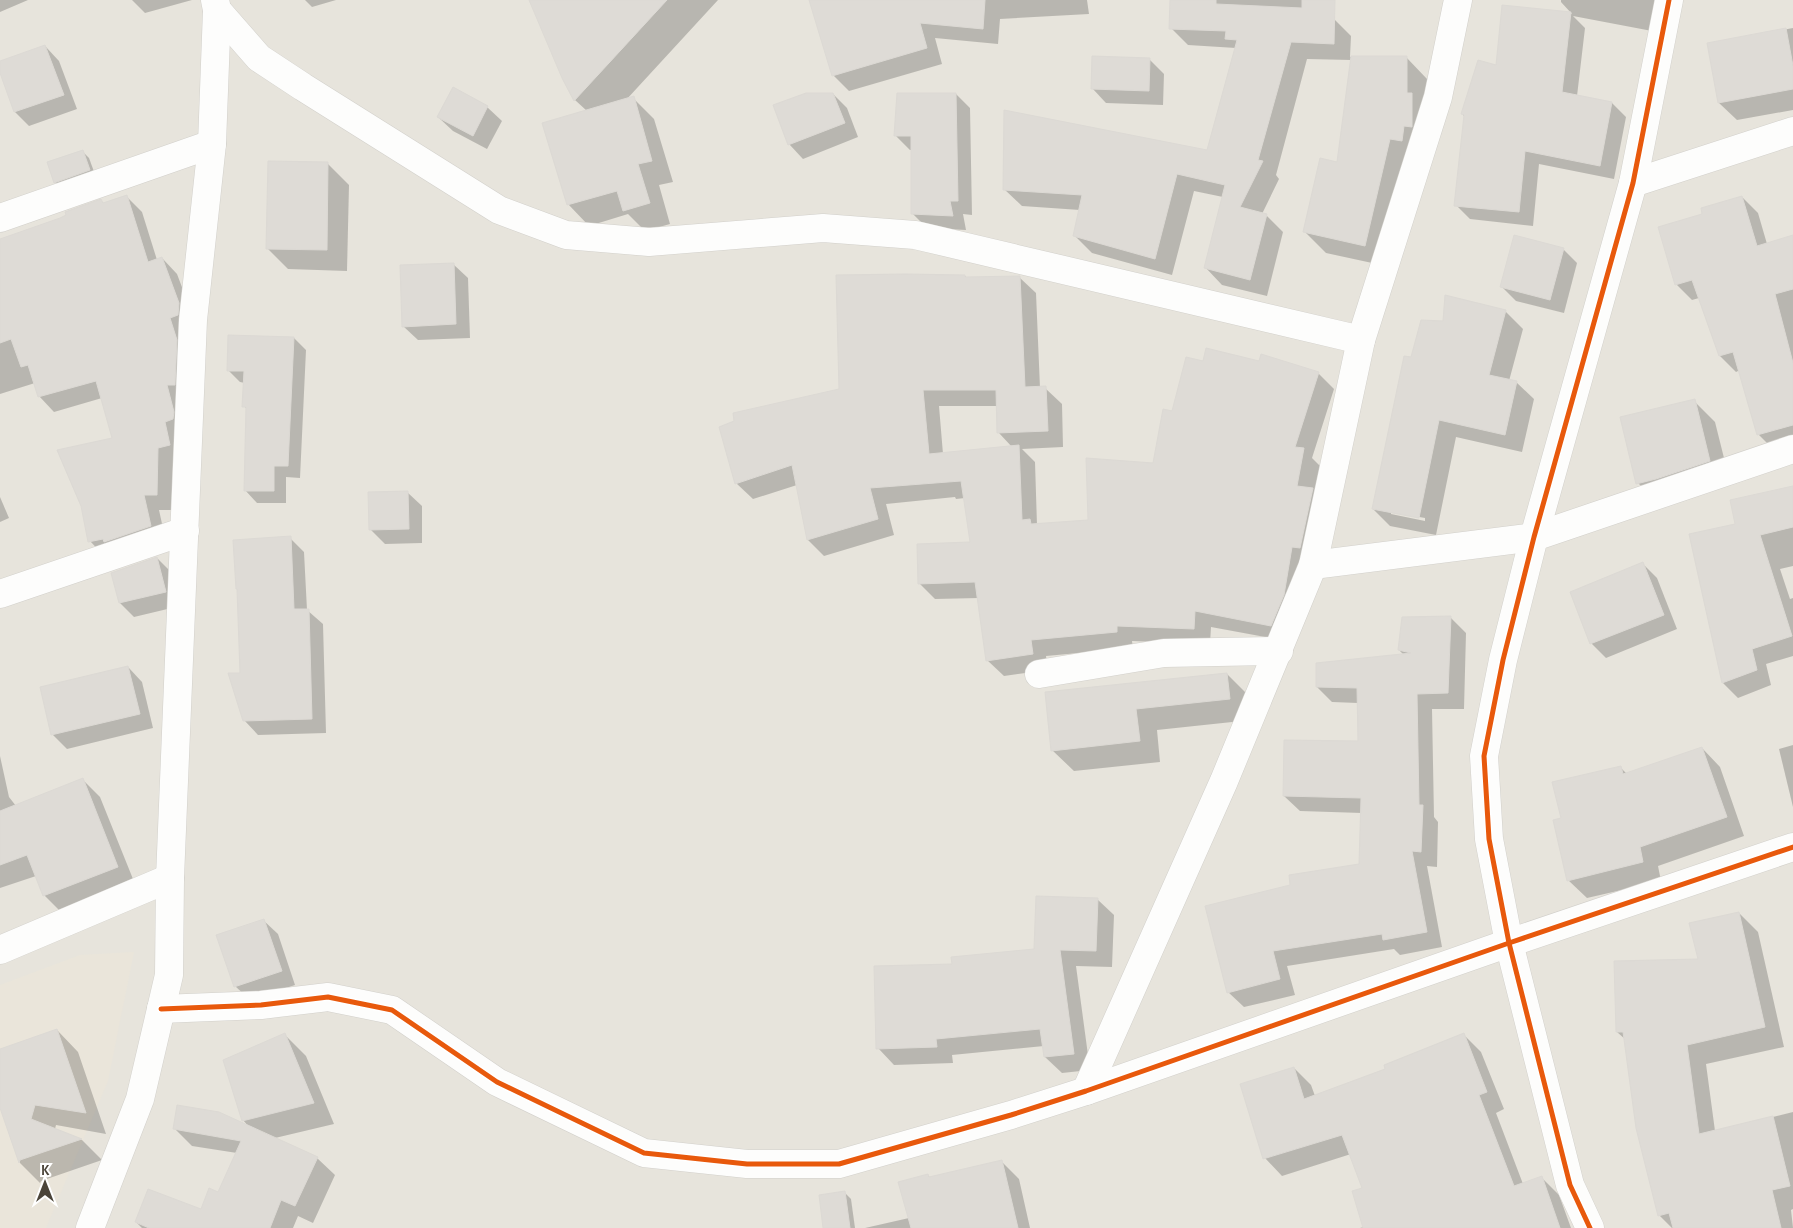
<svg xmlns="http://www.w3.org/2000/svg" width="1793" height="1228" viewBox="0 0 1793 1228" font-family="'Alegreya Sans',sans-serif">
<rect width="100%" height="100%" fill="#f4f2ee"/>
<!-- residential -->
<rect fill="#e7e4dc" x="0" y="0" width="1793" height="1228"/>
<!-- education -->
<polygon fill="#eae5da" points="134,952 108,1081 46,1228 0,1228 0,985 80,955"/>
<!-- shadow -->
<g fill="#0003" fill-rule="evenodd">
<polygon points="0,0 28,0 0,12"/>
<polygon points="132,0 192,0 145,13"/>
<polygon points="305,0 336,0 312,7"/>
<polygon points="530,0 718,0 626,100 633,98 654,119 673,182 659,185 670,224 645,231 628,214 589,226 568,204 587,111 575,100 563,78"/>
<polygon points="811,0 1087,0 1089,14 1000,19 998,44 935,38 942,64 849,91 833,75"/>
<polygon points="1172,0 1319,0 1334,19 1351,36 1350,57 1406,57 1427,79 1427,109 1386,266 1326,253 1305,232 1338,163 1351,60 1307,59 1276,175 1279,179 1262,214 1266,215 1283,232 1267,296 1222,285 1205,267 1223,197 1194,191 1172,275 1092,253 1075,236 1080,210 1022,206 1004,189 1208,151 1236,48 1188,45 1171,28"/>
<polygon points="1561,0 1655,0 1652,31 1573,16 1585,28 1577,96 1612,103 1626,117 1614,179 1539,164 1533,226 1470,219 1456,205 1465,117 1462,114 1497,67 1503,6 1572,14 1561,2"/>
<polygon points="1793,28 1793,110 1737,120 1719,103 1708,44"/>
<polygon points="45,46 59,61 77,109 29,126 15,112 0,69 0,63"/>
<polygon points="1150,60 1164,74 1163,105 1106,103 1092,88"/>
<polygon points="833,94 847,108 858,137 803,159 789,144"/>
<polygon points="956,94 970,108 972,215 963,214 966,230 927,228 913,214 913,150 910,150 896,136"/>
<polygon points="487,107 502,121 487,149 453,131 438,117"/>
<polygon points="82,151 89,158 96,177 62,189 55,182"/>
<polygon points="328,164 349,185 347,271 288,269 267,248"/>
<polygon points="126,196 142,212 157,260 162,258 177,274 194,319 185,461 173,463 172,510 159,510 166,542 105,557 90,541 114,439 102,398 54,412 39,396 35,383 0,394 0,240 60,219 101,201 104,204"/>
<polygon points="1742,197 1758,213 1767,244 1793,236 1793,445 1774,450 1758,434 1740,370 1736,372 1720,356 1699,298 1692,300 1676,284 1704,215"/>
<polygon points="1563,249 1577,263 1564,313 1516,301 1502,287"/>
<polygon points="453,264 468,278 470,338 418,340 403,326"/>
<path d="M965,276L967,278L1019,277L1036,293L1040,388H1045L1062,404L1063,447L1022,449L1035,462L1037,525L1089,521L1154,464L1173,413L1204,362H1260L1318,373L1334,389L1312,458L1320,466L1287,641L1211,627L1210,644L1132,641L1133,648L1046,656L1048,670L1004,676L987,660L979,598L935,599L919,583L971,544L965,498L956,499L955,497L886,504L894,535L824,556L808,540L797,485L753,499L736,483ZM939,406H998L999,433L1012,447L943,454Z"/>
<path d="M1505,311L1523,329L1509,381L1516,382L1534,399L1522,452L1456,437L1436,535L1390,526L1373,509L1412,359L1444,322ZM1391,512L1425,518V521L1391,514Z"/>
<polygon points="294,338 306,350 300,478 286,477 286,503 257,503 245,490 247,409 244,406 245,383 240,382 228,370"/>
<polygon points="1694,401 1715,422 1730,482 1659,504 1638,483"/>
<polygon points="1793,487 1793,566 1780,569 1790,599 1793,598 1793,656 1766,664 1771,685 1738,698 1723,683 1737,525"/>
<polygon points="407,492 422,506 422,543 385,544 370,529"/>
<polygon points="0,497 9,518 0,522"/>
<polygon points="290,538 304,552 307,610 323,624 326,733 258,735 244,720 238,590 237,589"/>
<polygon points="157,558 171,572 180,606 134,617 120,603"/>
<polygon points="1643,564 1657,578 1677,629 1606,658 1591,643"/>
<polygon points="1451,618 1466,633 1464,709 1432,709 1434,817 1438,822 1437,867 1427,866 1442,947 1400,955 1394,949 1287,966 1295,995 1244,1007 1228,992 1292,886 1360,865 1362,813 1300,811 1284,796 1359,743 1358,703 1332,702 1317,687 1404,655 1399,650"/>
<polygon points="128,667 142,682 153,728 67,749 53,735 41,688"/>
<polygon points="1227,674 1248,695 1251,720 1157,730 1160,762 1074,771 1052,750 1046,693"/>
<polygon points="1793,745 1793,807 1779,749"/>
<polygon points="1702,748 1720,767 1744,836 1658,866 1661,881 1587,898 1568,880 1562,819 1620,767 1627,774"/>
<polygon points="0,756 9,797 16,806 82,779 100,797 135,884 62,913 44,895 36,876 0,888"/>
<polygon points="1097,899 1114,915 1112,967 1076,966 1090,1070 1062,1073 1045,1057 1044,1046 952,1055 953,1063 894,1065 878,1048 1035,950"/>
<polygon points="1739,913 1758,932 1784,1047 1706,1064 1715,1131 1793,1112 1793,1209 1791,1210 1793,1228 1672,1228 1659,1215 1626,1040 1617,1032 1699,960"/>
<polygon points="263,920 278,934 295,985 250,1000 235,986"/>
<polygon points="57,1030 78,1052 106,1134 56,1125 55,1129 82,1140 102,1160 41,1181 40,1183 20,1163 0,1104 0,1050"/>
<polygon points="1463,1034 1481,1052 1504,1109 1496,1113 1523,1184 1542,1178 1559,1195 1571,1228 1360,1228 1364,1227 1364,1189 1351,1154 1282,1176 1265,1158 1294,1068 1311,1085 1315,1096 1387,1069"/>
<polygon points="285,1035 306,1056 334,1124 275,1138 317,1158 335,1175 313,1223 298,1216 293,1228 142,1228 136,1222 201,1211 219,1193 237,1153 192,1146 174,1128 249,1127 243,1120"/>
<polygon points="1002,1162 1019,1179 1030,1228 865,1228 909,1218 928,1175 930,1178"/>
<polygon points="844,1192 851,1199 855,1228 824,1228"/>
</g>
<!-- building -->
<g fill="#dedbd6" stroke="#dcd9d4">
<polygon points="529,0 667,0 574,101 562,78"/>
<polygon points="809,0 985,0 983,29 920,23 927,48 832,76"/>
<polygon points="1170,0 1216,0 1216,4 1302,8 1302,0 1335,0 1334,44 1291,42 1258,160 1263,161 1240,207 1267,214 1250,280 1204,268 1225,185 1177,174 1155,259 1073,236 1082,195 1003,190 1004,110 1207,150 1237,40 1225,39 1226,31 1169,29"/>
<polygon points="1502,5 1571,12 1562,92 1612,102 1600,166 1525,151 1519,212 1454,206 1464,115 1461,114 1478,60 1496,65"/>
<polygon points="1786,28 1793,66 1793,89 1718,103 1707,43"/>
<polygon points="45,45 64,95 14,112 0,73 0,61"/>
<polygon points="1092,56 1150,58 1149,91 1091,89"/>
<polygon points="1351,56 1407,56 1407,93 1412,93 1412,127 1404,126 1402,141 1390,139 1365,246 1303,232 1320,158 1337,162"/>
<polygon points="453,87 488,106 473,136 437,117"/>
<polygon points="806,93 833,93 845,123 788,145 773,105"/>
<polygon points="897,93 956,93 958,201 950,201 953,216 911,214 911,136 894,136"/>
<polygon points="634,96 652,161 638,164 650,203 623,211 617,191 567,205 542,123"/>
<polygon points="83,150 90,170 54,183 47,162"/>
<polygon points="268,161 328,162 327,250 266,249"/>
<polygon points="127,195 148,262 162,257 179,303 178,315 170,318 177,340 175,385 167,385 174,412 173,419 165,422 170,445 158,448 157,495 144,495 151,526 104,542 103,539 88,542 81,506 57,450 112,438 96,381 38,397 28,365 21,367 11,339 0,343 0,239 60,218 66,215 65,212 101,199 103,203"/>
<polygon points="1742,196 1757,246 1793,235 1793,289 1775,294 1793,363 1793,425 1757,435 1733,352 1719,356 1692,280 1675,285 1658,227 1702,214 1701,208"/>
<polygon points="1514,235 1564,248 1550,300 1500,287"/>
<polygon points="454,263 456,324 402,327 400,265"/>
<polygon points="905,274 965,275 965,277 1020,276 1025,387 1046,386 1048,431 997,433 996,390 923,390 929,454 1019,445 1022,520 1030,519 1031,524 1088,520 1086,458 1153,463 1163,409 1172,411 1186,357 1203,361 1206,348 1259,361 1261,354 1319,372 1295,447 1304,448 1297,486 1313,488 1300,548 1292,547 1284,595 1271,626 1195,611 1194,629 1117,626 1117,632 1031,640 1033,654 986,661 975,582 918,584 917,544 970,542 961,481 870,488 878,519 807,540 792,465 735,484 719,427 734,421 733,413 839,389 836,275"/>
<polygon points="1445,295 1506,310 1489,375 1517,381 1505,435 1439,420 1419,518 1372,509 1404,356 1411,357 1421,320 1443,321"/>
<polygon points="228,335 294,337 288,466 274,466 274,491 244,491 246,407 242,407 244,371 227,371"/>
<polygon points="1695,399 1710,461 1656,479 1636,484 1620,417"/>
<polygon points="1793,486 1793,527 1760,535 1792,636 1752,649 1757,670 1722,683 1689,534 1735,524 1730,500"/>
<polygon points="408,491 409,529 369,530 368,492"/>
<polygon points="291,536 294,609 309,609 312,719 243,721 228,673 240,673 237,589 236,589 233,540"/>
<polygon points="157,557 166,592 119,603 111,573"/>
<polygon points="1643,562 1664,615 1590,644 1570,592"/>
<polygon points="1451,616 1448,693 1417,694 1419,805 1423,805 1421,852 1412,851 1427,932 1383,940 1382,934 1273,951 1280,979 1227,993 1205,906 1290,885 1289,875 1359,864 1361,798 1283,796 1284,740 1358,741 1357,688 1316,687 1316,663 1411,653 1398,650 1402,617"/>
<polygon points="128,666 140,714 51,735 40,687"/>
<polygon points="1227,673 1230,699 1136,709 1140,741 1051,751 1045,692"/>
<polygon points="1702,747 1727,817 1640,847 1643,862 1567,881 1553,820 1561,818 1552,782 1621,766 1623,774"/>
<polygon points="83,778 118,867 43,896 27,855 0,865 0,811"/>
<polygon points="1036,896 1098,898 1096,951 1060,950 1074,1054 1044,1057 1040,1029 936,1039 937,1047 876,1049 874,966 952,964 951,957 1034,949"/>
<polygon points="1739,912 1765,1027 1687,1045 1699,1134 1773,1116 1790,1186 1772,1190 1781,1228 1673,1228 1669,1213 1658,1216 1636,1128 1623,1032 1616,1032 1614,961 1698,959 1689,923"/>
<polygon points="264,919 282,971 234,987 216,935"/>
<polygon points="57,1029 86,1113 35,1105 31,1119 82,1139 20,1160 19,1163 0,1108 0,1049"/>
<polygon points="285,1033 314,1103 242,1121 223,1060"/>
<polygon points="1464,1033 1487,1092 1479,1095 1514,1186 1542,1176 1560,1228 1363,1228 1352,1191 1362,1188 1342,1135 1263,1159 1240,1084 1294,1067 1304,1099 1385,1069 1384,1065"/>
<polygon points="177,1105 219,1112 318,1157 295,1206 281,1200 270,1228 149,1228 135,1222 148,1189 201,1209 209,1188 218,1192 241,1141 173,1129"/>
<polygon points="1002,1160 1018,1228 911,1228 898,1182 928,1174 929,1177"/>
<polygon points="845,1191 850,1228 823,1228 819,1195"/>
</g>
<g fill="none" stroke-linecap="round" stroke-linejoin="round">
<!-- minor casing -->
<g stroke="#d2d0cb" stroke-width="29">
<g id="minor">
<polyline points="217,10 259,58 303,87 499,210 566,235 649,242 823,228 915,235 1361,340"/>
<polyline points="1633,183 1793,131"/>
<polyline points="0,218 212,144"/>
<polyline points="1313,565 1534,537 1793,449"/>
<polyline points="0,594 185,531"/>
<polyline points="1039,674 1164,653 1279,651"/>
<polyline points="0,950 170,878"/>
<polyline points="161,1009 261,1005 328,997 392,1010 497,1082 644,1153 747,1164 839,1164 1011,1115 1086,1091 1509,943 1793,847"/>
<polyline points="1086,1091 1224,781 1313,565 1361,340 1438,97 1458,0"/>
<polyline points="90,1228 140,1099 169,975 170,878 193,320 212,144 217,10 215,0"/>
<polyline points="1590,1228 1570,1185 1509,943 1489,839 1484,756 1503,660 1534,537 1633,183 1669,0"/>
</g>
</g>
<!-- minor -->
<use href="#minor" stroke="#fdfdfc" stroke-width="28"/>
<!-- cycleway casing -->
<g stroke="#fff" stroke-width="8">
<g id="cycleway">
<polyline points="161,1009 261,1005 328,997 392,1010 497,1082 644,1153 747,1164 839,1164 1011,1115 1086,1091 1509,943 1793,847"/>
<polyline points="1590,1228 1570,1185 1509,943 1489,839 1484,756 1503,660 1534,537 1633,183 1669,0"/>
</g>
</g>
<!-- cycleway -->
<use href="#cycleway" stroke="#e8590c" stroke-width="5"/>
</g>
<!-- north arrow -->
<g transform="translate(45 1183)" stroke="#ffffff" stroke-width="4" paint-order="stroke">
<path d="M0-4L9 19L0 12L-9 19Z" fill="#4b4439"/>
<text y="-8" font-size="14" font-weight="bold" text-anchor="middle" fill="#4b4439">K</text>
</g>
</svg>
